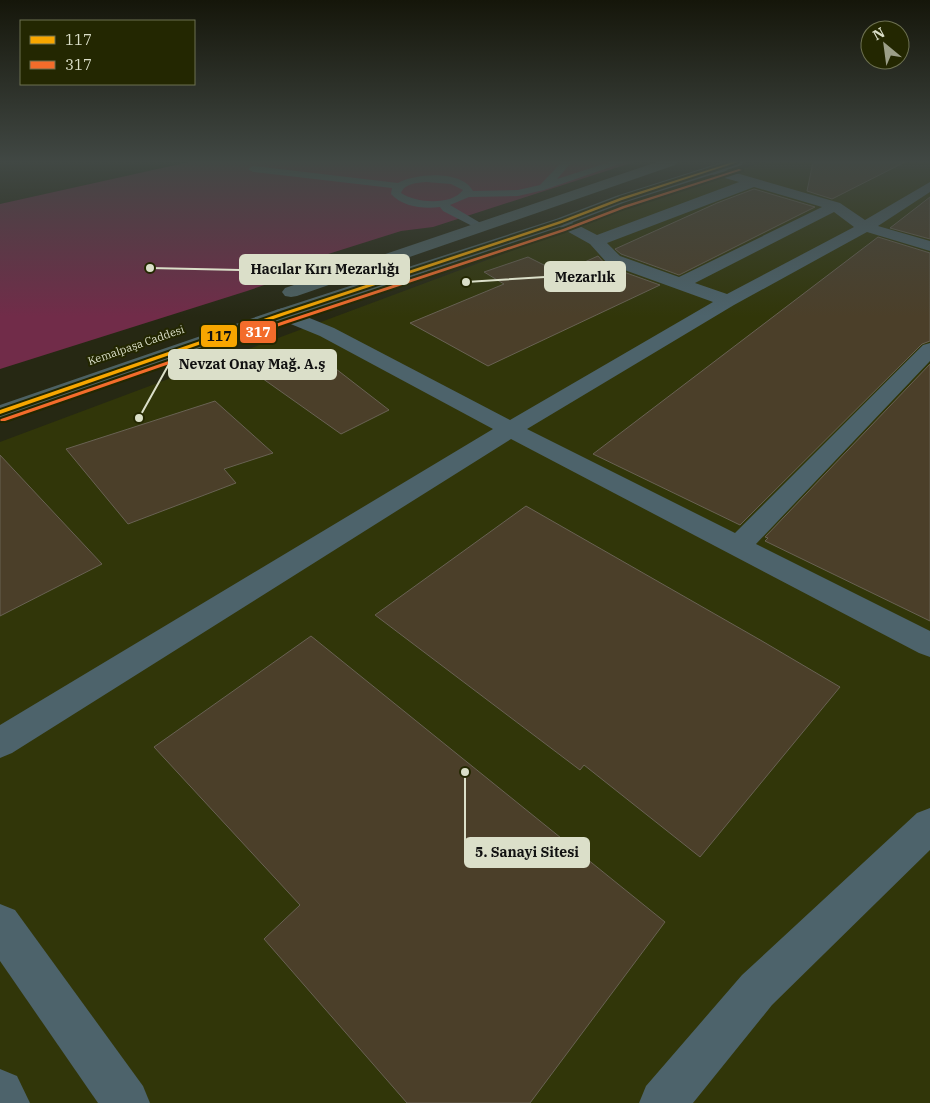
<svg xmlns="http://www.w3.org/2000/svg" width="930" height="1103" viewBox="0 0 930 1103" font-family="'IBM Plex Serif',serif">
<rect width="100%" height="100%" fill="#262813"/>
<!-- built -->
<polygon fill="#313609" points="764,162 930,162 930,1103 0,1103 0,442 669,192"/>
<!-- green -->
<polygon fill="#712c49" points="189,162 634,162 433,227 401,231 306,261 296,274 247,291 0,369 0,204"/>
<!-- building -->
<g fill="#4b3f29" stroke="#696253">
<polygon points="813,162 905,162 832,199 807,191"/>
<polygon points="754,189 815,207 679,275 621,254 615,249 717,203"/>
<polygon points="930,197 930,239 890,228"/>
<polygon points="878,237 930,253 930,341 922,344 740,525 593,454"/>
<polygon points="598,256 607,266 660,285 488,366 410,323 504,284 484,272 528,257 560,273"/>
<polygon points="318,355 389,410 341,434 259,376"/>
<polygon points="930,364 930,621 765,541 768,538 765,537"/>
<polygon points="215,401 273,453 224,469 236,483 128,524 66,449"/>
<polygon points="0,455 102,564 0,616"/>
<polygon points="526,506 762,641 840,687 700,857 584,765 580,770 375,615"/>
<polygon points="311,636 665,922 530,1103 407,1103 264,939 300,905 154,747"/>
</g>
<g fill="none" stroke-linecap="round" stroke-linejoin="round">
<!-- lane -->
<path fill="#4d636b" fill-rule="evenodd" d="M562,162H572L557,179L610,162H625L544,190L518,196L469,197L450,205L484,225L486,227L484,229L480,230L443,211L440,207C423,209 403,207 391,194L392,188L253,172L248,169L253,166L398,183C416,173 462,170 473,191L518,190L540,185ZM426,182L451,184L463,190C451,206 416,203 401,193C405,183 417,183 426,182Z"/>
<!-- street -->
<g fill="#4d636b" fill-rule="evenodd">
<path d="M712,166L840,203L865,220L930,182V192L878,226L930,241V251L867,232L734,305L527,429L735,533L923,345L930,343V361L756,544L930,631V657L919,653L511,439L12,753L0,758V725L493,429L320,336L276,318L274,314L276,310L283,308L290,310L334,328L510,420L713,302L608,264L590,244L556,225L553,222L556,219H566L597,235L739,182L707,173L705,170L707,167ZM754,187L822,207L679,277L620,256L607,243ZM834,212L854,227L727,294L695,283Z"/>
<polygon points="930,808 930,850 772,1005 693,1103 639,1103 646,1086 742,975 917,813"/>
<polygon points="0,904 15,910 143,1086 150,1103 98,1103 0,961"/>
<polygon points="0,1069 17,1076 30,1103 0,1103"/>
</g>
<!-- primary -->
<g fill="#4d6163" fill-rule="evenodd">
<polygon points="657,162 677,162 675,165 297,296 291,297 285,296 282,292 285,288"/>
<polygon points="723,162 744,162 742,165 626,202 566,225 290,318 0,419 0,405 276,310 556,219 616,196"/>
</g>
<!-- bus-1 casing -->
<g stroke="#232701" stroke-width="4">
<polygon id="bus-1" points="733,162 738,162 622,200 562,223 285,315 0,414 0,410 281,313 560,221 620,198"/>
</g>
<!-- bus-2 casing -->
<g stroke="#232701" stroke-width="4">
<polygon id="bus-2" points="739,169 742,170 625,208 565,231 288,323 5,421 1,421 0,420 1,419 284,321 563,229 623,206"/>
</g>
<!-- bus-1 -->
<use href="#bus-1" fill="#f7a600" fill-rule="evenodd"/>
<!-- bus-2 -->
<use href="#bus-2" fill="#f36c2b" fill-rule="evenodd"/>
</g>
<!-- sky -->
<linearGradient id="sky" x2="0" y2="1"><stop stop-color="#15160a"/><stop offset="0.51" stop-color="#414844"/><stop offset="1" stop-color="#414844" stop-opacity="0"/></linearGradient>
<rect width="930" height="317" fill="url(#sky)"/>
<g text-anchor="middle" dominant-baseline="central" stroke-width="4" stroke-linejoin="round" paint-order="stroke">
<!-- far-street labels -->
<g font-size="11" fill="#dbdfc9" stroke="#232701">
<text transform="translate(136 345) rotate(-19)">Kemalpaşa Caddesi</text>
</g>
</g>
<!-- callouts -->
<path fill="none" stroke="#dbdfc9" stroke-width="2" d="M150 268L240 270M466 282L545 277M139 418L169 364M465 772L465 852"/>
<g fill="#dbdfc9" stroke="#232701" stroke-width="2">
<circle cx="150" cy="268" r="5"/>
<circle cx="466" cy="282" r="5"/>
<circle cx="139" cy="418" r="5"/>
<circle cx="465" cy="772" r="5"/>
</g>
<g fill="#dbdfc9" stroke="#dbdfc9" stroke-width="2">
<rect x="240" y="255" width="169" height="29" rx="5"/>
<rect x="545" y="262" width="80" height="29" rx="5"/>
<rect x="169" y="350" width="167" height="29" rx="5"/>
<rect x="465" y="838" width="124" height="29" rx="5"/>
</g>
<g font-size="14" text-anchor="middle" font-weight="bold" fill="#111">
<text x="325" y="274">Hacılar Kırı Mezarlığı</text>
<text x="585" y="282">Mezarlık</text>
<text x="252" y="369">Nevzat Onay Mağ. A.ş</text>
<text x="527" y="857">5. Sanayi Sitesi</text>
</g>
<g stroke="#232701" stroke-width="2">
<rect x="239" y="320" width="38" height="24" rx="5" fill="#f36c2b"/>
<rect x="200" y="324" width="38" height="24" rx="5" fill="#f7a600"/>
</g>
<g font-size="14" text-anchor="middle" font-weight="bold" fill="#fff">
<text x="258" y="337">317</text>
</g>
<g font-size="14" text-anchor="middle" font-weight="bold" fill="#111">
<text x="219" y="341">117</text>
</g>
<!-- legend -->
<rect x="20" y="20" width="175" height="65" fill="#232701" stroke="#6d7151"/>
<rect x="30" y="36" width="25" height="8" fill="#f7a600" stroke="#6d7151"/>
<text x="65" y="45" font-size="15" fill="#dbdfc9">117</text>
<rect x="30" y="61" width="25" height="8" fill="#f36c2b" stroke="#6d7151"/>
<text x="65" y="70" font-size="15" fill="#dbdfc9">317</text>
<!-- north arrow -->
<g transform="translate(885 45) rotate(331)"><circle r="24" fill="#232701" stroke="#6d7151"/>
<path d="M0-4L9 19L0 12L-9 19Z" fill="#9c9f89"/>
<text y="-8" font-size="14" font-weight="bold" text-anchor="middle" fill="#dbdfc9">N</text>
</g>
</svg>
